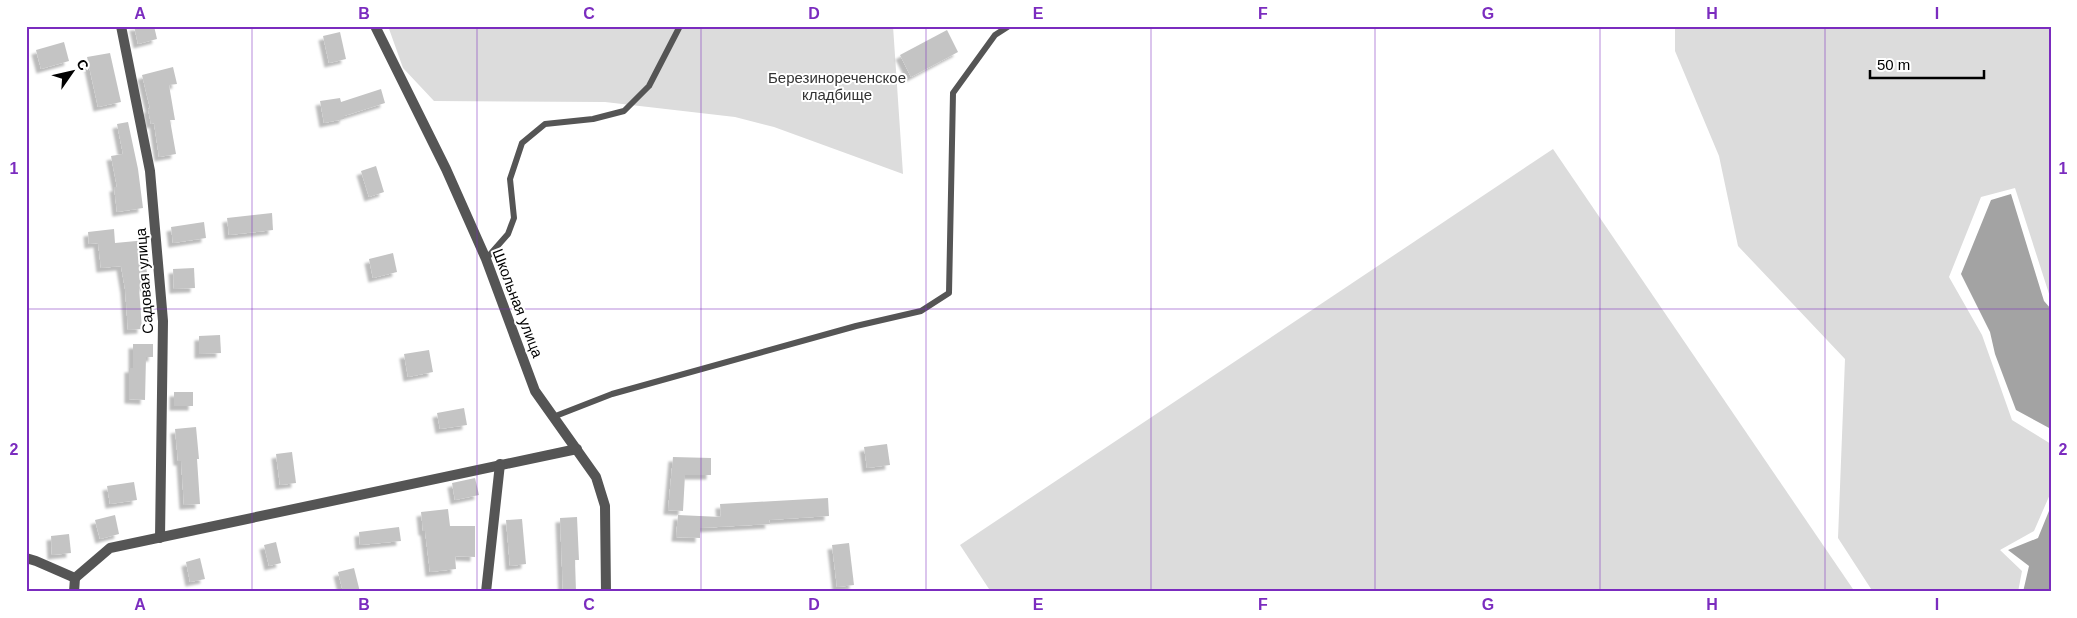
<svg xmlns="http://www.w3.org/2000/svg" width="2077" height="618" viewBox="0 0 2077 618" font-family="Arial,sans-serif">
<defs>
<filter id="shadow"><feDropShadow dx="-4.5" dy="4.5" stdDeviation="1" flood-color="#0004"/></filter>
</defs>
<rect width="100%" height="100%" fill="#fff"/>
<!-- green -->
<g fill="#dcdcdc">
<polygon points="388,26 893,26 903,174 774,127 735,117 605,102 434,101 403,68"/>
<polygon points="1675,26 2051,26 2051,300 2015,188 1981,197 1949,277 1982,335 2012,420 2051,444 2051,492 2034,531 2000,550 2022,571 2018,592 1873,592 1838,538 1845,359 1738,246 1719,156 1675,51"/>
<polygon points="1553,149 1855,592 991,592 960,545"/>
</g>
<!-- water -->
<g fill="#a3a3a3">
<polygon points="2011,194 2044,301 2051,309 2051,429 2016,410 1995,354 1990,332 1961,274 1991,200"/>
<polygon points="2051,506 2051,592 2023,592 2029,566 2008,550 2038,538"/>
</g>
<!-- building -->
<g fill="#c4c4c4" filter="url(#shadow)">
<polygon points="134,26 154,26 157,39 138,44"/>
<polygon points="947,30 958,52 911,77 900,55"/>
<polygon points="340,32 346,59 329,63 323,36"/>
<polygon points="64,42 69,61 41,69 36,50"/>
<polygon points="110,53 121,102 98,107 87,57"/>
<polygon points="173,67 177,84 169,85 175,120 170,120 176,154 159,157 154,123 151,124 148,109 150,108 142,75"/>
<polygon points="381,89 385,103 344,116 344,119 324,123 320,101 340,98 341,102"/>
<polygon points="128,122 138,169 143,208 117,212 114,187 117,187 111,156 123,154 117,124"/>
<polygon points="376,166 384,192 369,197 361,171"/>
<polygon points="272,213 273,230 229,235 227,218"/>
<polygon points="204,222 206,238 173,243 171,227"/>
<polygon points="114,229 115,243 147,240 149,260 145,260 149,286 139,287 142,329 128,330 125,289 121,266 101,268 98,243 89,244 88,232"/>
<polygon points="393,253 397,272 373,278 369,259"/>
<polygon points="194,268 195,288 174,289 173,269"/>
<polygon points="220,335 221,353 199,354 199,336"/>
<polygon points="133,344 153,344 153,357 146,357 145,400 129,399 129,368 133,368"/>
<polygon points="429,350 433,372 408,377 404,354"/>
<rect x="174" y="392" width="19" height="14"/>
<polygon points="464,408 467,425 440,429 437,413"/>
<polygon points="196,427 199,459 197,459 200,504 184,505 181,461 178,461 175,429"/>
<polygon points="887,444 890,465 867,468 864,447"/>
<polygon points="292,452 296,483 280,485 276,454"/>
<polygon points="673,457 711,458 711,475 685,475 683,511 668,510"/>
<polygon points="475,478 479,495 455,500 452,483"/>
<polygon points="134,482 137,500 110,504 107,486"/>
<polygon points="828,498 829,516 769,520 770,524 700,528 700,538 676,537 678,515 721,517 720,504"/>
<polygon points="448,509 450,526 475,526 475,557 455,556 456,569 430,572 425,531 423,531 421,512"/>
<polygon points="115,515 119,534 100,539 95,520"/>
<polygon points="577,517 579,560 575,560 576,592 563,592 560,518"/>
<polygon points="522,519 526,564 510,566 506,520"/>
<polygon points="399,527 401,541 360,545 359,532"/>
<polygon points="69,534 71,553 52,555 51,536"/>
<polygon points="276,542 281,563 269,566 264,545"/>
<polygon points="849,543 854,585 837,587 832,545"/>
<polygon points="200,558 205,579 190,582 186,562"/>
<polygon points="354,568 360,592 343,592 338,572"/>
</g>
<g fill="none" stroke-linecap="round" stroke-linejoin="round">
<!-- service -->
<g stroke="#555" stroke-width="6">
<polyline points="486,259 508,234 514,218 510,179 522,143 545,124 593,119 624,111 649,86 680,26"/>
<polyline points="553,417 612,394 856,326 921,311 949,293 953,93 995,35 1009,26"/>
</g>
<!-- minor -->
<g stroke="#555" stroke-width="10">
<polyline points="121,26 150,171 163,321 160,538"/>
<polyline points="26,558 36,561 75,578 110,548 577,449"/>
<polyline points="74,592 75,578"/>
<polyline points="486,592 500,464"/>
</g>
<!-- tertiary -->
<polyline stroke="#555" stroke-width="10" points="375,26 446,169 486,259 535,391 596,477 605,506 606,592"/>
</g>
<!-- grid -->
<path fill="none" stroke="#7b2cbf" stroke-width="1" stroke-opacity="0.55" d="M252,26V592M477,26V592M701,26V592M926,26V592M1151,26V592M1375,26V592M1600,26V592M1825,26V592M26,309H2051"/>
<g text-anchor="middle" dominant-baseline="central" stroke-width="4" stroke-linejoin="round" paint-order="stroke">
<!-- park labels -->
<g font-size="15" fill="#333" stroke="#fff">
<text x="837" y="77">Березинореченское<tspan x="837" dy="17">кладбище</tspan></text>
</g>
<!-- street labels -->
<g font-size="15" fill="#000" stroke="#fff">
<text transform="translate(144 281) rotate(-94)">Садовая улица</text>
<text transform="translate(518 303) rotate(69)">Школьная улица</text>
</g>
</g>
<!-- border -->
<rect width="2077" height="618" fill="none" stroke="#ffffff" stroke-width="55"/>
<!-- north arrow -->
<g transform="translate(72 72) rotate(56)" stroke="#ffffff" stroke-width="4" paint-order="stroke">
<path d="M0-4L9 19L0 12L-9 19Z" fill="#000000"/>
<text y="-8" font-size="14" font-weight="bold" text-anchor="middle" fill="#000000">С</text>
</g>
<!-- scale -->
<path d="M1870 70v8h114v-8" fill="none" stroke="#000000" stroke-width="2.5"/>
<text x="1877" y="70" font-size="15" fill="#000000" stroke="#ffffff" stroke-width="4" paint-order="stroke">50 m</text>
<rect x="28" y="28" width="2022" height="562" fill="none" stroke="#7b2cbf" stroke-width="2"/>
<g font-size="16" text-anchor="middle" font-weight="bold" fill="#7b2cbf">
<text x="140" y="19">A</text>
<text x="364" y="19">B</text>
<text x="589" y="19">C</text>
<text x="814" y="19">D</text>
<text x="1038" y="19">E</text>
<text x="1263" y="19">F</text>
<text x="1488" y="19">G</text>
<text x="1712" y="19">H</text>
<text x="1937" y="19">I</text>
<text x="14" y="174">1</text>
<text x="2063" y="174">1</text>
<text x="14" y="455">2</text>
<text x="2063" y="455">2</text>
<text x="140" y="610">A</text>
<text x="364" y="610">B</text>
<text x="589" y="610">C</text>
<text x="814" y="610">D</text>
<text x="1038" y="610">E</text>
<text x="1263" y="610">F</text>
<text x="1488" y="610">G</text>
<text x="1712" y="610">H</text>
<text x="1937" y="610">I</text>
</g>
</svg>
